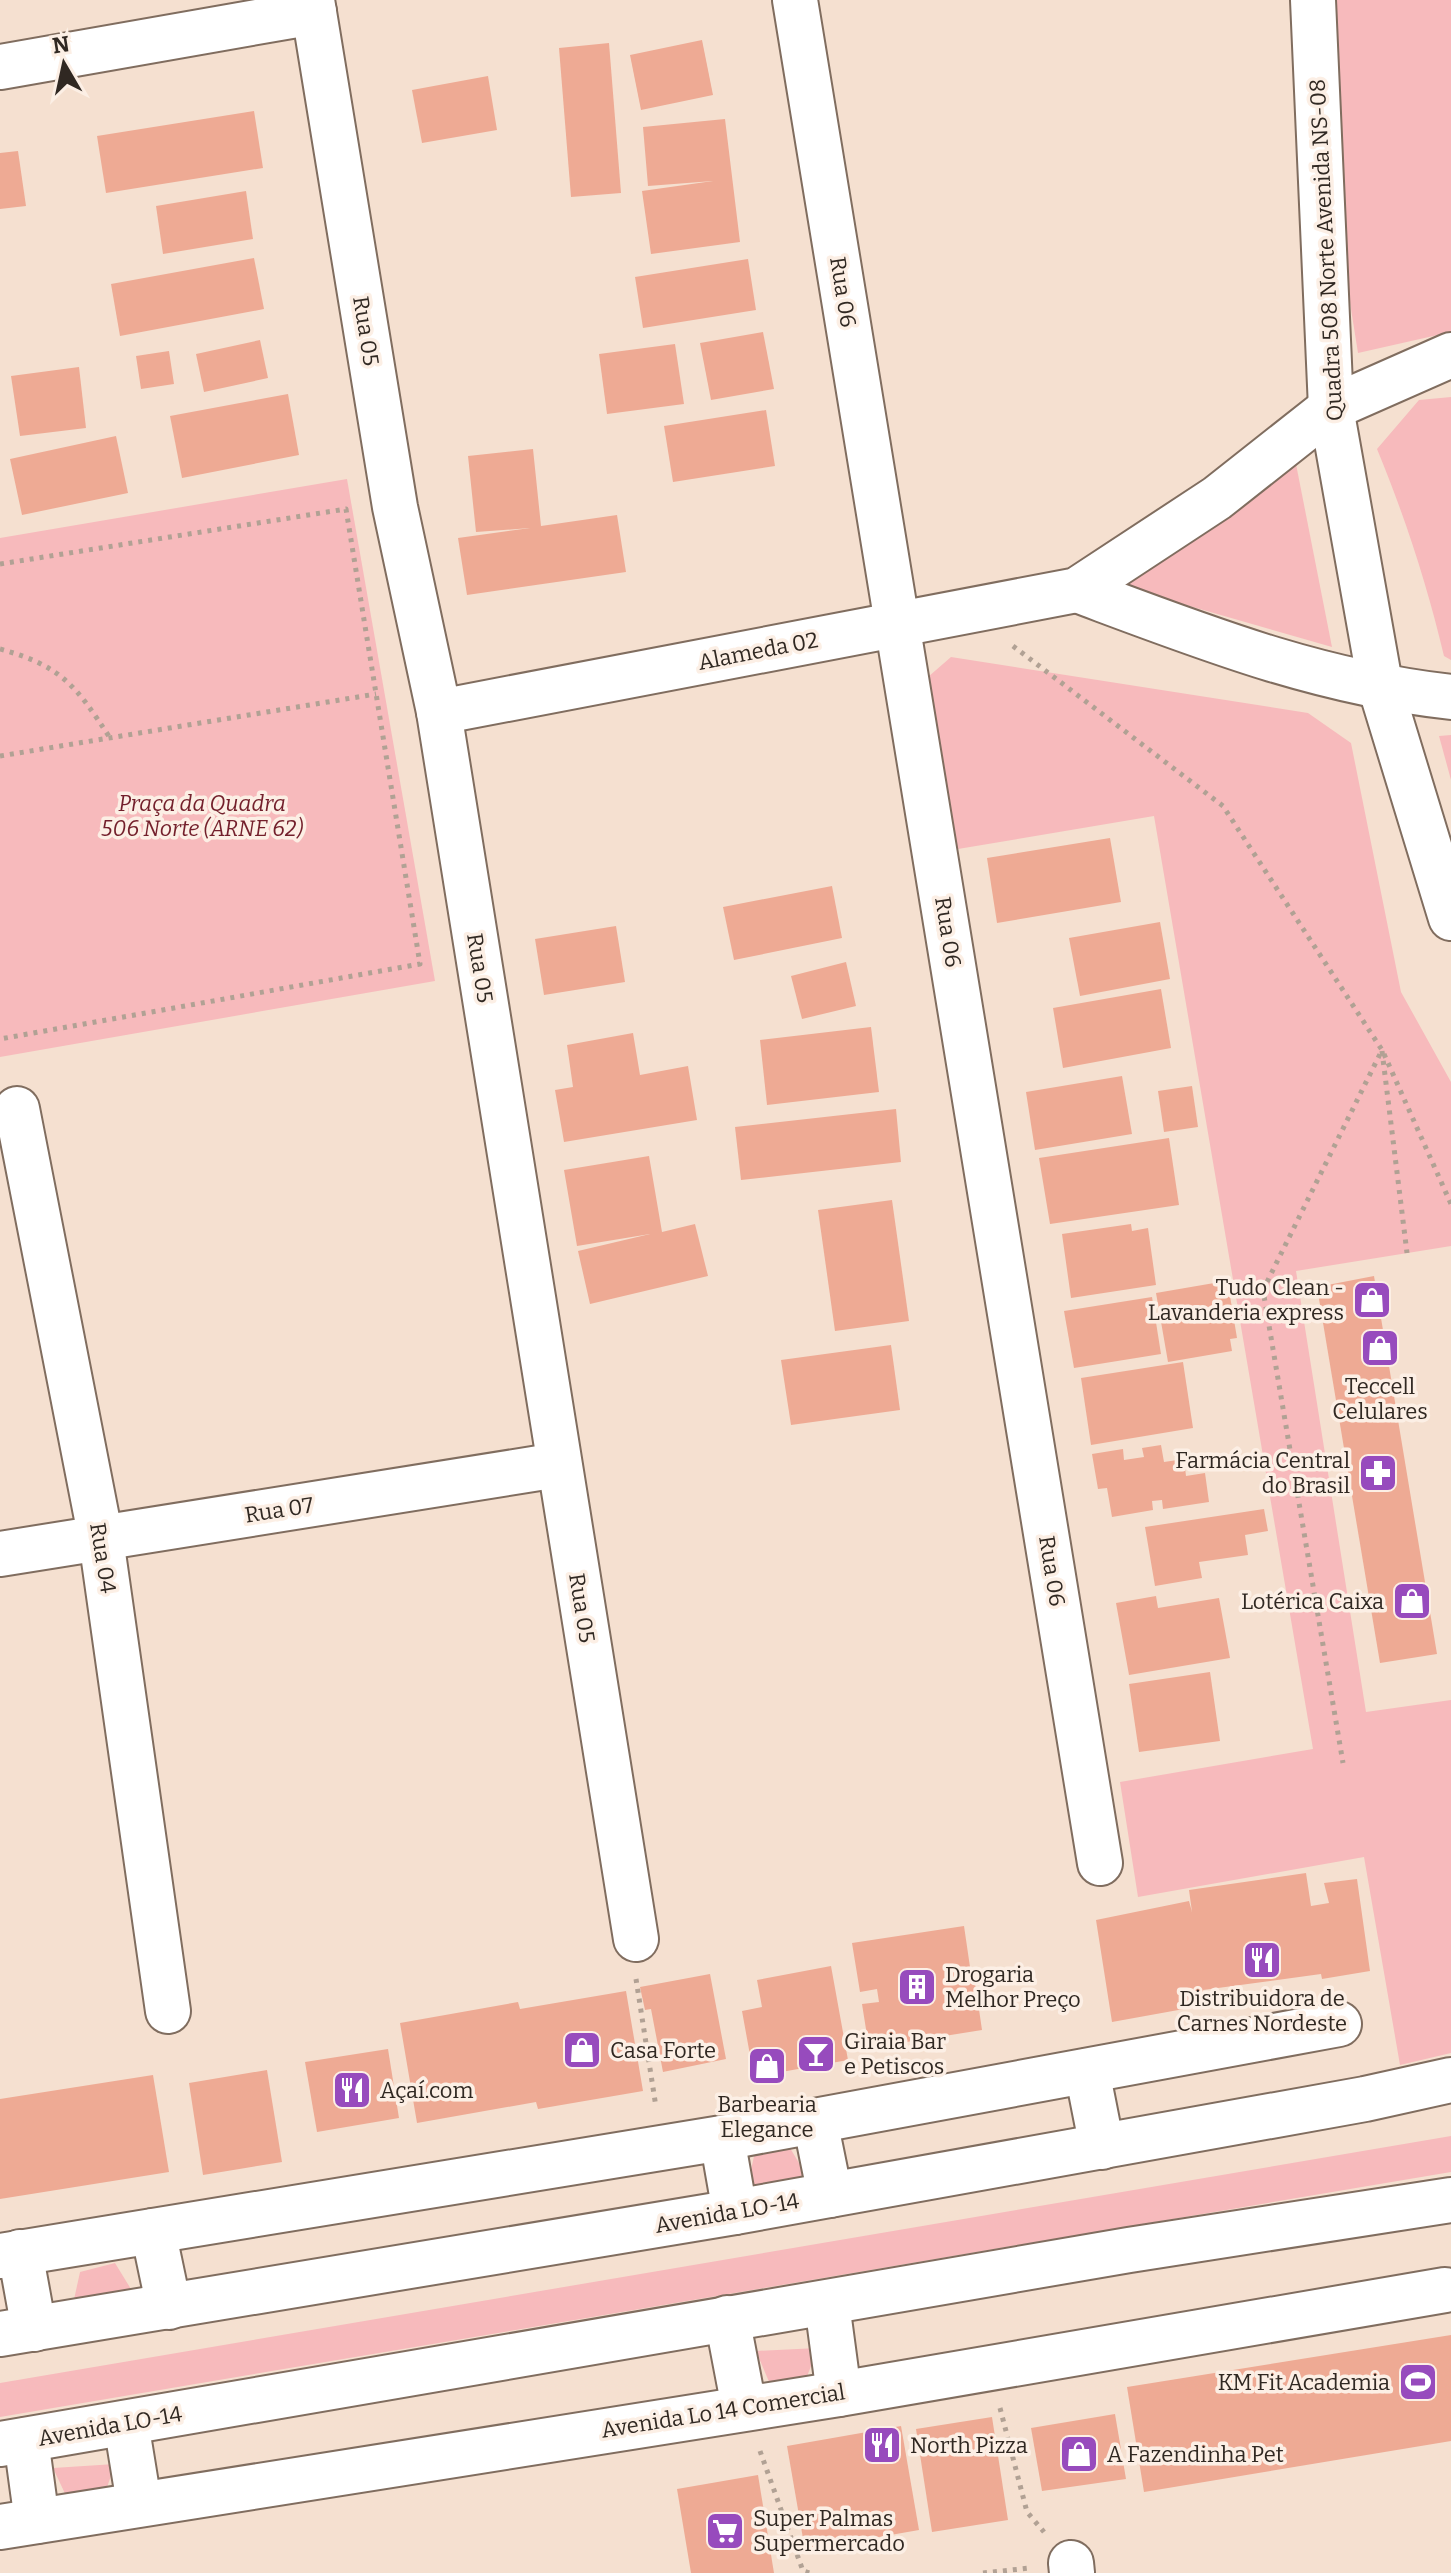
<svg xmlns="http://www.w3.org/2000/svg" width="1451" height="2573" viewBox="0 0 1451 2573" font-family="Bitter,serif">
<rect width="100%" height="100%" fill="#f5e0d0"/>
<!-- green -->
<g fill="#f7babc">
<polygon points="1330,0 1451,0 1451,332 1358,353 1336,215"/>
<path d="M1451,397V660L1444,656C1427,584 1405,517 1377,449L1419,400Z"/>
<polygon points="1296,464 1332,647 1120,586"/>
<polygon points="347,479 435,981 0,1057 0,538"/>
<polygon points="951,657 1308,713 1351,743 1401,992 1451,1082 1451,1246 1296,1271 1366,1712 1451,1700 1451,2053 1400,2065 1364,1857 1138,1897 1120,1782 1313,1749 1154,816 952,850 928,677"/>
<polygon points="1451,735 1451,780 1439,736"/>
<polygon points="1451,2136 1451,2172 0,2417 0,2383"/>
<polygon points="790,2148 808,2178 747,2189 754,2156"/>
<polygon points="115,2263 134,2294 73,2304 80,2272"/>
<polygon points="818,2348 806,2379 770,2384 756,2351"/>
<polygon points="115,2464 104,2496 68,2500 53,2468"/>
</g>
<!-- building -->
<g fill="#eeaa94">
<polygon points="702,40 713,95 641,110 630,55"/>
<polygon points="609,43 621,193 571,197 559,48"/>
<polygon points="488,76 497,130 422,143 412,90"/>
<polygon points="254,111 263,168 106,193 97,136"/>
<polygon points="725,119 740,242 651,254 642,191 713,181 648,186 643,127"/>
<polygon points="18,151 26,206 0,209 0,153"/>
<polygon points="246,191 253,239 163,254 156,206"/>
<polygon points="254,258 264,309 120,336 111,284"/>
<polygon points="748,259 756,310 643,328 635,277"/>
<polygon points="763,332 774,389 711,400 700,343"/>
<polygon points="260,340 268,378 204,392 196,354"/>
<polygon points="675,344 684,404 607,414 599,354"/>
<polygon points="169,351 174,384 141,389 136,356"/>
<polygon points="79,367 86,428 20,436 11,376"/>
<polygon points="288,394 299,455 182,478 170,416"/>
<polygon points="766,410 775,466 673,482 664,426"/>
<polygon points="116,436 128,493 22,515 10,459"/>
<polygon points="533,449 541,526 617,515 626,572 467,595 458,538 530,528 476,532 468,456"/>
<polygon points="1110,838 1121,902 997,923 987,858"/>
<polygon points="832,886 842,938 734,960 723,907"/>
<polygon points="1160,922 1170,979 1080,996 1069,938"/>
<polygon points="616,926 625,982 544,995 535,939"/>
<polygon points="846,962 856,1006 802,1019 791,976"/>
<polygon points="1161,989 1171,1048 1063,1068 1053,1008"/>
<polygon points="871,1027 879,1092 767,1105 760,1040"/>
<polygon points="633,1033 640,1075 688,1066 697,1120 564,1142 555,1090 573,1087 567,1045"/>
<polygon points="1122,1076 1132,1134 1035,1150 1026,1092"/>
<polygon points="1192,1086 1198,1127 1164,1132 1158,1091"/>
<polygon points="896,1109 901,1162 741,1180 735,1127"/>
<polygon points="1169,1138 1179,1205 1050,1224 1039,1158"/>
<polygon points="649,1156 662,1232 695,1224 708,1276 590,1304 578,1251 650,1234 577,1246 564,1170"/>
<polygon points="892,1200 909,1321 835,1331 818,1210"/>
<polygon points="1131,1224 1132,1231 1148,1228 1156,1285 1071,1298 1062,1234"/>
<polygon points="1374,1276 1437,1654 1380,1663 1317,1287"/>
<polygon points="1220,1282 1223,1298 1230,1296 1237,1338 1230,1339 1232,1351 1168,1362 1156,1293"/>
<polygon points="1152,1297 1161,1354 1074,1368 1064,1311"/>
<polygon points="891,1345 900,1410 791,1425 781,1360"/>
<polygon points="1183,1362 1193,1428 1091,1445 1081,1378"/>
<polygon points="1161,1445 1164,1462 1184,1459 1186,1476 1205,1473 1209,1502 1163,1509 1162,1500 1152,1501 1153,1510 1112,1517 1107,1488 1098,1489 1092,1454 1123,1449 1124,1460 1144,1457 1142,1448"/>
<polygon points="1264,1509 1268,1531 1245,1535 1248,1555 1199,1562 1202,1578 1155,1586 1145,1527"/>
<polygon points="1156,1596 1158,1608 1219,1598 1230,1658 1129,1675 1116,1603"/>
<polygon points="1210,1672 1220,1741 1139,1752 1129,1684"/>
<polygon points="1306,1873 1311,1906 1329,1903 1324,1883 1357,1879 1370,1971 1322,1979 1321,1974 1203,1990 1206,2005 1112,2022 1096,1920 1189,1901 1192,1912 1189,1890"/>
<polygon points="964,1926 970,1967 957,1969 959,1985 975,1982 982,2030 869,2048 862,2004 879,2002 877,1989 860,1992 852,1943"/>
<polygon points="831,1966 848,2060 754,2077 742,2011 762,2007 757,1980"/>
<polygon points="710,1974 726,2059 663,2072 651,2009 645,2010 640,1987"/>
<polygon points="626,1991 643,2091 538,2109 536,2102 417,2123 400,2023 518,2002 520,2009"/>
<polygon points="388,2049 399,2118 317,2132 305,2062"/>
<polygon points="267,2070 282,2162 203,2175 189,2083"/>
<polygon points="153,2075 169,2172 0,2199 0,2099"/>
<polygon points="1451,2335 1451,2441 1144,2492 1127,2387"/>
<polygon points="1115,2414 1126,2479 1042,2491 1031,2428"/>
<polygon points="992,2417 1008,2520 932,2532 916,2429"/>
<polygon points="901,2426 919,2530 805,2550 787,2446"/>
<polygon points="758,2475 774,2573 691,2573 677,2489"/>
</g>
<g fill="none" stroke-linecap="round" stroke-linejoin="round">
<!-- minor casing -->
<g stroke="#806d5f" stroke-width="48">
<g id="minor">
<polyline points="312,0 395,507 439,712 636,1939"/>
<polyline points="795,0 1100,1863"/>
<polyline points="1313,0 1331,408 1381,689 1451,918"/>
<polyline points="0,67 314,12"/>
<path d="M1077,590C1203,637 1316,682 1451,697"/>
<polyline points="439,712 1077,590 1217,498 1331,408 1451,355"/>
<polyline points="17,1109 101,1539 168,2011"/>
<polyline points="0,1554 558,1465"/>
<polyline points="1087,2071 1102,2147"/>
<polyline points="815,2121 830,2195"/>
<polyline points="722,2138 735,2212"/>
<polyline points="153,2231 169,2307"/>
<polyline points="20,2252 34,2329"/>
<polyline points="0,2256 722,2138 1339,2024"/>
<polyline points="827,2304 839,2394"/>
<polyline points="727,2318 744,2407"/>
<polyline points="0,2334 735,2212 1365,2099 1451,2080"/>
<polyline points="126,2423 139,2503"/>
<polyline points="26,2440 37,2521"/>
<polyline points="0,2444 1129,2250 1451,2200"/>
<polyline points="0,2527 839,2394 1445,2290"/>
<polyline points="1071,2563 1072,2573"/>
</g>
</g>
<!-- path -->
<g stroke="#b1a194" stroke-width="5" stroke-dasharray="4 6" stroke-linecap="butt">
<polyline points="0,564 346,509 420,964 0,1039"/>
<polyline points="1013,646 1223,806 1382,1050 1263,1290 1343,1763"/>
<path d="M0,649C62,666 76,686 110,738"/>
<polyline points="0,756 376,694"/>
<polyline points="1382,1051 1407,1253"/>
<polyline points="1384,1054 1451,1204"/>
<polyline points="636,1979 656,2107"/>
<polyline points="1000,2408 1027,2512 1044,2532"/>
<polyline points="760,2451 803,2571 810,2573"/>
<polyline points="983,2573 1030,2568"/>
</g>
<!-- minor -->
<use href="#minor" stroke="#fff" stroke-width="44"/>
</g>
<!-- icons -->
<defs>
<g id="shop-square" transform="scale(2)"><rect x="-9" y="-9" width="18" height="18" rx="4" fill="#974bbd" stroke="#fcefe5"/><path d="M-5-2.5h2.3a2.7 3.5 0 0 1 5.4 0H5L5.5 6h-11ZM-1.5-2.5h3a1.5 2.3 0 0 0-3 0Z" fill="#fff"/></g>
<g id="pharmacy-square" transform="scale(2)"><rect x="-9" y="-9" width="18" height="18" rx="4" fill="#974bbd" stroke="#fcefe5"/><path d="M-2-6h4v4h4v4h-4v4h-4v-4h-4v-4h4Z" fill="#fff"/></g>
<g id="restaurant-square" transform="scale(2)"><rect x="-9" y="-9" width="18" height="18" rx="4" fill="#974bbd" stroke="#fcefe5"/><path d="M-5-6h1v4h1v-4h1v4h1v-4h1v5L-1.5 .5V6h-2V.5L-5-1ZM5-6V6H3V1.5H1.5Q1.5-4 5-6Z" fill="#fff"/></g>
<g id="building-square" transform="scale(2)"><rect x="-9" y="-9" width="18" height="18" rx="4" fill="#974bbd" stroke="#fcefe5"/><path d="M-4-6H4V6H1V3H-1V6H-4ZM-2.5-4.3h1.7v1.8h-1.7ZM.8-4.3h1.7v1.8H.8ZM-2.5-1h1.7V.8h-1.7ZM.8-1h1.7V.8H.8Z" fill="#fff"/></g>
<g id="bar-square" transform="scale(2)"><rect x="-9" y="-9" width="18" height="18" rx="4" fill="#974bbd" stroke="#fcefe5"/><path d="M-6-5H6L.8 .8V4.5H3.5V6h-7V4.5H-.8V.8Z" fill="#fff"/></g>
<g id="stadium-square" transform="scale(2)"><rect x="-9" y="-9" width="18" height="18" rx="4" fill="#974bbd" stroke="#fcefe5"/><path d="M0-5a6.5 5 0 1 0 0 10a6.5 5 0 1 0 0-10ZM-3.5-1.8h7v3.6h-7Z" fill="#fff"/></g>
<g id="supermarket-square" transform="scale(2)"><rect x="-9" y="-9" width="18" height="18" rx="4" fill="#974bbd" stroke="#fcefe5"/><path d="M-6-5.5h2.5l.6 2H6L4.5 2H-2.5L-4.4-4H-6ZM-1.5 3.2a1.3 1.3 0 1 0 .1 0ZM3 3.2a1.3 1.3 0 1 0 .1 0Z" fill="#fff"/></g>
</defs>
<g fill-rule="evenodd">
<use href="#shop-square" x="1372" y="1300"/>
<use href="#shop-square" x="1380" y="1348"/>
<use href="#pharmacy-square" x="1378" y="1473"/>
<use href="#shop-square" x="1412" y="1601"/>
<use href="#restaurant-square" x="1262" y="1960"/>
<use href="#building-square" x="917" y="1987"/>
<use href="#shop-square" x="582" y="2050"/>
<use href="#bar-square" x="816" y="2054"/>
<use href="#shop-square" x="767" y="2066"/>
<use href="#restaurant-square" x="352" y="2090"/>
<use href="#stadium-square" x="1418" y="2382"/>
<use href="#restaurant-square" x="882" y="2445"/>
<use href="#shop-square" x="1079" y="2454"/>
<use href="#supermarket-square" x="725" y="2531"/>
</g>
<g text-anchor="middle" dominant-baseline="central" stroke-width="7" stroke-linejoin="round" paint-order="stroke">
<!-- street labels -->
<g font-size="22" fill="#302822" stroke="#fcefe5">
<text transform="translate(1326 250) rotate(-93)">Quadra 508 Norte Avenida NS-08</text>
<text transform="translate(843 292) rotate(81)">Rua 06</text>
<text transform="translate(366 331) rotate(81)">Rua 05</text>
<text transform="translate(758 651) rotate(-11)">Alameda 02</text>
<text transform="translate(948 932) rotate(81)">Rua 06</text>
<text transform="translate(480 968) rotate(81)">Rua 05</text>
<text transform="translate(279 1510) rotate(-9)">Rua 07</text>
<text transform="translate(103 1558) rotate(81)">Rua 04</text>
<text transform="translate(1052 1571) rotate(81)">Rua 06</text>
<text transform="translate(582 1608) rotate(81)">Rua 05</text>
<text transform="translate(727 2213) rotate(-10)">Avenida LO-14</text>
<text transform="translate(723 2411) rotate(-9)">Avenida Lo 14 Comercial</text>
<text transform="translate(110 2426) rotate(-10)">Avenida LO-14</text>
</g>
<!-- park labels -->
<g font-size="22" font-style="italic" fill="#731f2b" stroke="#fcefe5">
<text x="202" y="803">Praça da Quadra<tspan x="202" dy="25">506 Norte (ARNE 62)</tspan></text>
</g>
<!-- poi labels -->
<g font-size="22" fill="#302822" stroke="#fcefe5" text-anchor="start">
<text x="1344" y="1287" text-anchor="end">Tudo Clean -<tspan x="1344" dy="25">Lavanderia express</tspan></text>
<text x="1380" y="1386" text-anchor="middle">Teccell<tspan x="1380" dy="25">Celulares</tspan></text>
<text x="1350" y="1460" text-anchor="end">Farmácia Central<tspan x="1350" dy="25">do Brasil</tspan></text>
<text x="1384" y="1601" text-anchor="end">Lotérica Caixa</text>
<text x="945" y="1974">Drogaria<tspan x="945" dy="25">Melhor Preço</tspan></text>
<text x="1262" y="1998" text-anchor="middle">Distribuidora de<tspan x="1262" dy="25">Carnes Nordeste</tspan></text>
<text x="844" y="2041">Giraia Bar<tspan x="844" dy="25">e Petiscos</tspan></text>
<text x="610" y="2050">Casa Forte</text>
<text x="380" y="2090">Açaí.com</text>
<text x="767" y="2104" text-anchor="middle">Barbearia<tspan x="767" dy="25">Elegance</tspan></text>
<text x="1390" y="2382" text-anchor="end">KM Fit Academia</text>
<text x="910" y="2445">North Pizza</text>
<text x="1107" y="2454">A Fazendinha Pet</text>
<text x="753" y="2518">Super Palmas<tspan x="753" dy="25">Supermercado</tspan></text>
</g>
</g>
<!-- north arrow -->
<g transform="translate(64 64) rotate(351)" stroke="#fcefe5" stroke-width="6" paint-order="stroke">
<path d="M0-6L14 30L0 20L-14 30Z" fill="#302822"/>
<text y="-12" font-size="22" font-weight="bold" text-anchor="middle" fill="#302822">N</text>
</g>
</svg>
